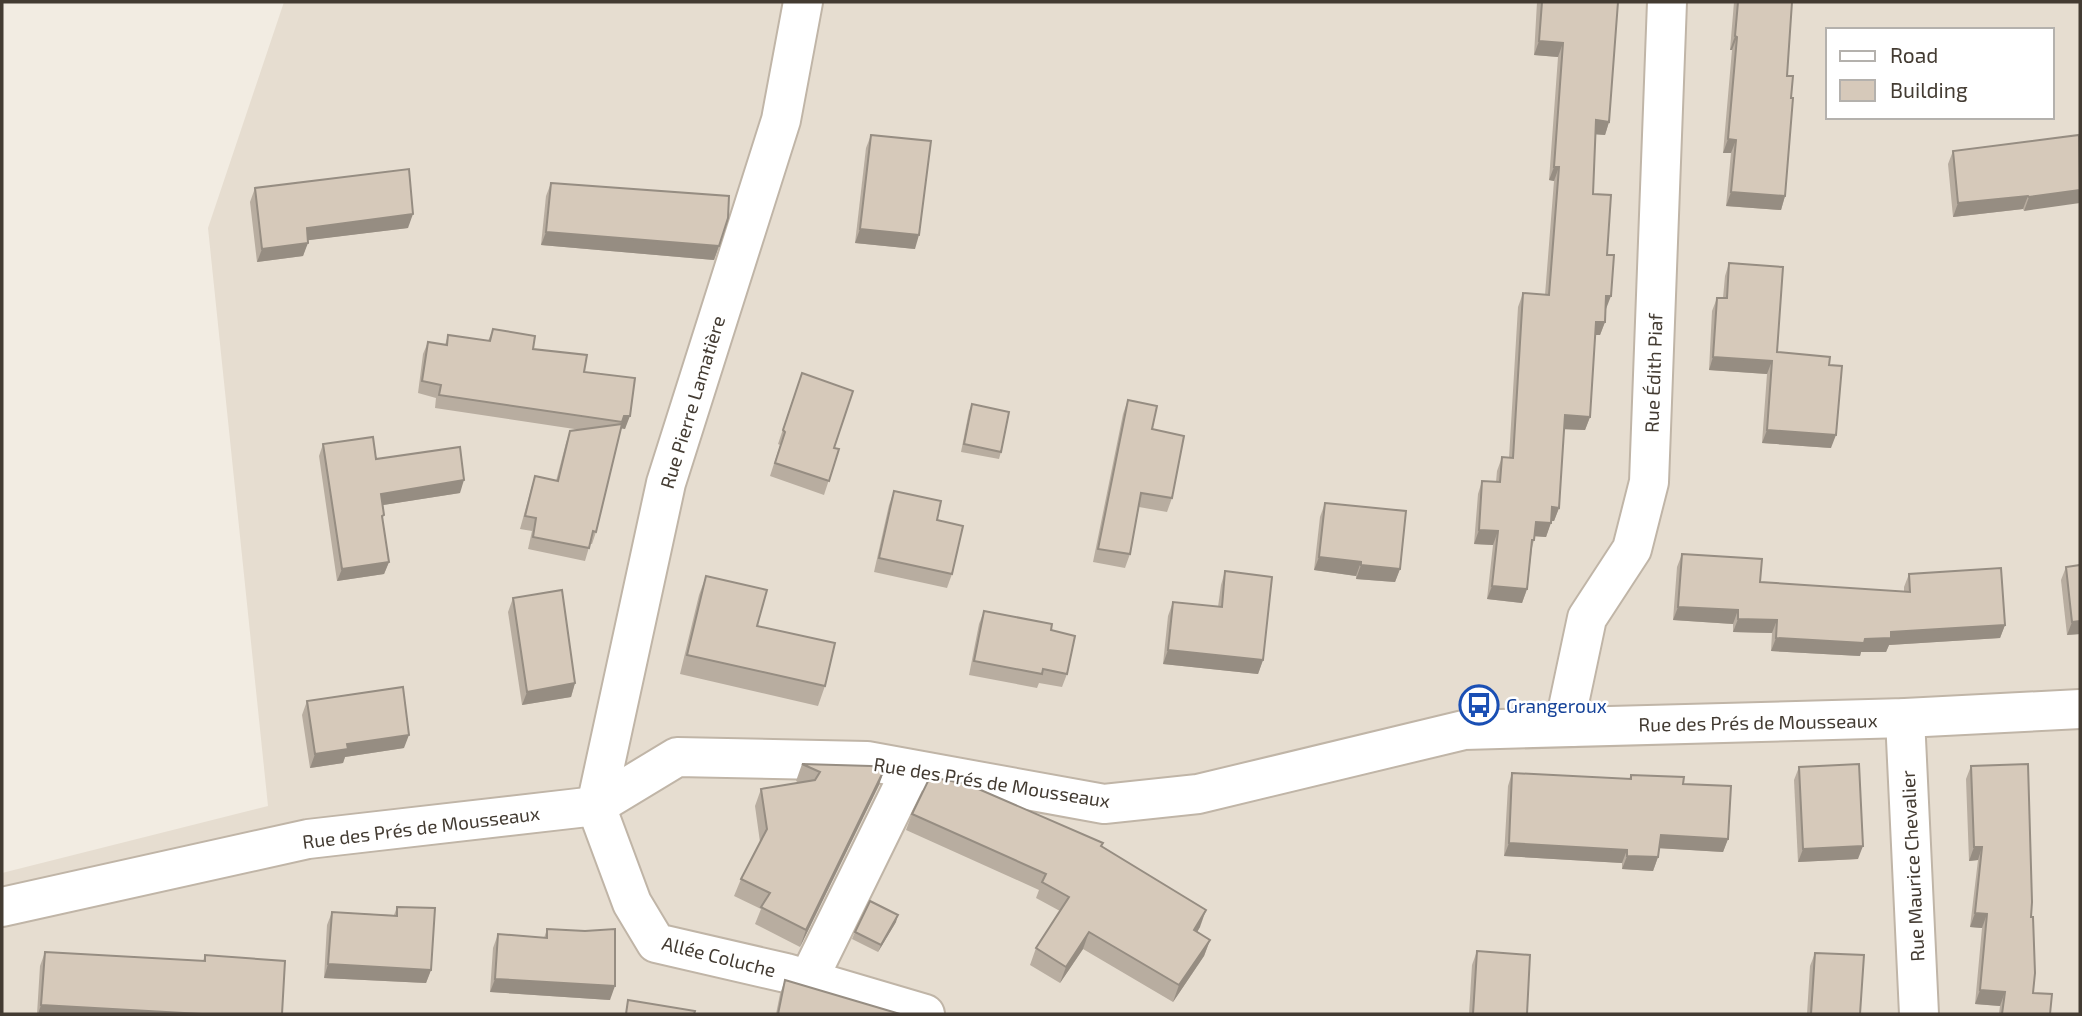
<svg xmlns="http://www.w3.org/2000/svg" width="2082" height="1016" viewBox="0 0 2082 1016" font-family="'Exo 2',sans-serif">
<rect width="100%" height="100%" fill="#f2ece2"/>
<!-- residential -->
<path fill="#e6ddd0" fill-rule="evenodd" d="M284,2H2080V1014H2V873L268,806L208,228ZM1828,30H2052V117H1828Z"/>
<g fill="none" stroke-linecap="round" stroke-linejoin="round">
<!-- minor casing -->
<g stroke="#c0b5a7" stroke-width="42">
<g id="minor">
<polyline points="1905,718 1919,1014"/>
<polyline points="1572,727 1569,703 1587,618 1632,549 1649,482 1667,2"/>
<polyline points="596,806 666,483 781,120 803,2"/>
<polyline points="596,806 632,903 656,943 786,973 925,1014"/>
<polyline points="2,907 308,839 596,806 677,757 867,761 1104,804 1198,794 1464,730 1905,718 2080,709"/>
<polyline points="808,980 911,770"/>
</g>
</g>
<!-- minor -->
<use href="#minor" stroke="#fff" stroke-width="38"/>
</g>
<!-- wall -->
<g fill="#b8ada0">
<polygon points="1537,2 1618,2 1609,122 1605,135 1595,134 1593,194 1607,255 1605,322 1600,335 1595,335 1590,417 1585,430 1564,429 1559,508 1554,521 1551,521 1546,537 1535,536 1532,548 1527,589 1522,603 1487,599 1493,545 1474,544 1478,494 1482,481 1496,482 1497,471 1502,457 1509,458 1518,307 1523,293 1545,295 1554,181 1549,180 1558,57 1534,55"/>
<polygon points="1734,2 1792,2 1787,76 1785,196 1781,210 1726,206 1731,153 1723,153 1732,50 1730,50"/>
<polygon points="871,135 915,249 855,243 866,148"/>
<polygon points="2079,135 2024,211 2023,209 1953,217 1948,164 1953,151"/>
<polygon points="551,183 719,246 714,260 541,245 546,196"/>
<polygon points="255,188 408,228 308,240 303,256 257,262 250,202"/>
<polygon points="1729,263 1777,352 1829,365 1831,448 1762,443 1767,374 1709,370 1712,311 1717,298 1723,298 1725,276"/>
<polygon points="493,329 533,349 584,372 635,378 625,429 621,428 596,532 592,544 590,544 585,561 528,549 532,531 520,529 531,489 535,476 556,481 566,443 570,431 581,430 435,408 436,398 418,393 423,354 428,342 445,345 448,335 488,341"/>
<polygon points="802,373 834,448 839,449 824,495 770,476 780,445 778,444"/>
<polygon points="1128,400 1152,429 1172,498 1167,512 1139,507 1130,554 1125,568 1093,562 1123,414"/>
<polygon points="972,404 1001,452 999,459 961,452 969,411"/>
<polygon points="323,444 376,459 460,493 383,505 382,521 389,562 384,574 337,581 319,456"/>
<polygon points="894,491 937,520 952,574 947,588 874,572 889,505"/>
<polygon points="1325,503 1400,569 1395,582 1356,579 1356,576 1314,570 1320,517"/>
<polygon points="1682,554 1760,582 1904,592 1904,587 1909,574 2005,625 2000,638 1889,645 1886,652 1861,652 1860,656 1771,651 1772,633 1733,632 1733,624 1673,620 1677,567"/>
<polygon points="2066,567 2080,634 2067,635 2061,580"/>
<polygon points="1225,571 1263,660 1258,674 1163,664 1168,616 1173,602 1218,607 1221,585"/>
<polygon points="706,576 757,626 825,686 818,706 680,674 699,595"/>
<polygon points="513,598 575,683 571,697 522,705 508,612"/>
<polygon points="984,611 1051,630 1067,674 1062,687 1039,683 1037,688 969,675 979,624"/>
<polygon points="307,701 404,748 345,757 343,763 310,768 302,715"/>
<polygon points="802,764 879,785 800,947 755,924 761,909 734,896 741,879 760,842 755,806 761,789 799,783 796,781"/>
<polygon points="1971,766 2031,917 2033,993 2050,1014 1999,1014 2000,1006 1975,1004 1982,928 1970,927 1978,860 1969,861 1966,779"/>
<polygon points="1799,767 1858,859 1798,862 1794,780"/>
<polygon points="1512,773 1629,779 1631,775 1728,839 1723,852 1659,848 1658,857 1653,871 1622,869 1622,863 1504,856 1508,786"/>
<polygon points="912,814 1102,847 1200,927 1197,932 1210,940 1204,956 1173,1002 1083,949 1060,983 1030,965 1036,948 1060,911 1036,898 1039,890 906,830"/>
<polygon points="397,907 431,970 426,983 324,978 327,925 332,912 394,915"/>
<polygon points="896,922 878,952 852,939 855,932"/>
<polygon points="547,929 610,1000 490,992 493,948 498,934 544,938"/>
<polygon points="1477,951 1527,1014 1469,1014 1472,965"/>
<polygon points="45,952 203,961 205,955 282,1014 37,1014 40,966"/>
<polygon points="1815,953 1860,1014 1807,1014 1810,966"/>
<polygon points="785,980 900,1014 776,1014 780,994"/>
</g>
<!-- shaded-wall -->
<g fill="#968d82">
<polygon points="1735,36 1737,37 1732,50 1730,50"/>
<polygon points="1539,41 1563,43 1558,57 1534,55"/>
<polygon points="1596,120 1609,122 1605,135 1591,134"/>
<polygon points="1728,139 1736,140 1731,153 1723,153"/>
<polygon points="1554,167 1559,167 1554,181 1549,180"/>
<polygon points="2080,190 2080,203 2024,211 2029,197"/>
<polygon points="1731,192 1785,196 1781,210 1726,206"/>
<polygon points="2028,196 2023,209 1953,217 1958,203"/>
<polygon points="413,214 408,228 302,241 307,228"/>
<polygon points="860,229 919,235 915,249 855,243"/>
<polygon points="546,232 719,246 714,260 541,245"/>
<polygon points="308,243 303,256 257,262 262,249"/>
<polygon points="1606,296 1611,296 1606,309"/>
<polygon points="1596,322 1605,322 1600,335 1591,335"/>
<polygon points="1713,357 1772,361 1767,374 1709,370"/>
<polygon points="1565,415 1590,417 1585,430 1560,429"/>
<polygon points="624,416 630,416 625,429 620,428"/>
<polygon points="1767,430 1836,435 1831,448 1762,443"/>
<polygon points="464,480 460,493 377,506 381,494"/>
<polygon points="1552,507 1559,508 1554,521 1547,521"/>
<polygon points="1536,522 1551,523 1546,537 1531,536"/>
<polygon points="1479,530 1498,531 1493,545 1474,544"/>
<polygon points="1319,557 1361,562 1356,576 1314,570"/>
<polygon points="389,562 384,574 337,581 342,569"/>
<polygon points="1361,565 1400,569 1395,582 1356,579"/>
<polygon points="1492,586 1527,589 1522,603 1487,599"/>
<polygon points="1678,607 1738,610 1733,624 1673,620"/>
<polygon points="1738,619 1777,620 1772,633 1733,632"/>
<polygon points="2080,621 2080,634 2067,635 2072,622"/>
<polygon points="2005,625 2000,638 1889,645 1886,652 1861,652 1860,656 1771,651 1776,638 1865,639 1891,632"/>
<polygon points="1168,650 1263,660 1258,674 1163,664"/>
<polygon points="575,683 571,697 522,705 527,692"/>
<polygon points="409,735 404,748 345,757 343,763 310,768 315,754 347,744"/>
<polygon points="885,768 879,785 800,947 806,930"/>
<polygon points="1661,835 1728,839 1723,852 1656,848"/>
<polygon points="1509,843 1627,850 1622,863 1504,856"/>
<polygon points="1863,846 1858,859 1798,862 1803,849"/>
<polygon points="1974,847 1982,847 1978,860 1969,861"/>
<polygon points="1627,856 1658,857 1653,871 1622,869"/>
<polygon points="1206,910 1200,927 1188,947 1194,930"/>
<polygon points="1975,913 1987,914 1982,928 1970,927"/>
<polygon points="898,915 896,922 878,952 881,945"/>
<polygon points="1089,932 1083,949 1060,983 1066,967"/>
<polygon points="1210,940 1204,956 1173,1002 1179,985"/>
<polygon points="328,964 431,970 426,983 324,978"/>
<polygon points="495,979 615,986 610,1000 490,992"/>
<polygon points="1980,990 2005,992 2000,1006 1975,1004"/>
<polygon points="41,1005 202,1014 38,1014"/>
</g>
<!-- building -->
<g fill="#d6c9ba" stroke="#968d82" stroke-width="2">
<polygon points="1542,2 1618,2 1609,122 1596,120 1593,194 1611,195 1607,255 1614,255 1611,296 1606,296 1605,322 1596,322 1590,417 1565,415 1559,508 1552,507 1551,523 1536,522 1534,540 1532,540 1527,589 1492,586 1498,531 1479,530 1482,481 1500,482 1502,457 1513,458 1523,293 1549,295 1559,167 1554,167 1563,43 1539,41"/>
<polygon points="1738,2 1792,2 1787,76 1793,76 1791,98 1793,98 1785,196 1731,192 1736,140 1728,139 1737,37 1735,36"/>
<polygon points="871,135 931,141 919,235 860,229"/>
<polygon points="2079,135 2080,190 2029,197 2028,196 1958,203 1953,151"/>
<polygon points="409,169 413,214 307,228 308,243 262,249 255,188"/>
<polygon points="551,183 729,196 728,218 719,246 546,232"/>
<polygon points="1729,263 1783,267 1777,352 1830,357 1829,365 1842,366 1836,435 1767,430 1772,361 1713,357 1717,298 1727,298"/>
<polygon points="493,329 535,336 533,349 587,355 584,372 635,378 630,416 624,416 622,422 439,395 441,385 422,381 428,342 447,345 448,335 490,341"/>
<polygon points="802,373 853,391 834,448 839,449 829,481 775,463 785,432 783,430"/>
<polygon points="1128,400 1157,406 1152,429 1184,436 1172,498 1141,493 1130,554 1098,549"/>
<polygon points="972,404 1009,412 1001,452 964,444"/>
<polygon points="622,424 596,532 593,531 589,548 533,537 536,518 525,516 535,476 558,481 570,431"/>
<polygon points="373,437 376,459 460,447 464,480 381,494 384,515 382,516 389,562 342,569 323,444"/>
<polygon points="894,491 941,501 937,520 963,526 952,574 879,558"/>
<polygon points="1325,503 1406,511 1400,569 1361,565 1361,562 1319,557"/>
<polygon points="1682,554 1762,559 1760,582 1910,592 1909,574 2001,568 2005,625 1891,632 1891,638 1865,639 1864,643 1776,638 1777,620 1738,619 1738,610 1678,607"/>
<polygon points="2080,565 2080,621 2072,622 2066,567"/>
<polygon points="1225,571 1272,577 1263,660 1168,650 1173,602 1222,607"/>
<polygon points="706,576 767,590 757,626 835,643 825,686 687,655"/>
<polygon points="562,590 575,683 527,692 513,598"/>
<polygon points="984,611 1052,624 1051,630 1075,636 1067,674 1043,669 1042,674 974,661"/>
<polygon points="403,687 409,735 347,744 348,749 315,754 307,701"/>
<polygon points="802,764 871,766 885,768 806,930 761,907 770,893 741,879 767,829 761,789 815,780 820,772"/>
<polygon points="1859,764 1863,846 1803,849 1799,767"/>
<polygon points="2028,764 2032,902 2031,917 2033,917 2035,973 2033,993 2052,994 2050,1014 2002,1014 2005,992 1980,990 1987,914 1975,913 1982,847 1974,847 1971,766"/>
<polygon points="1512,773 1631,779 1631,775 1684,777 1683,784 1731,786 1728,839 1661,835 1658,857 1627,856 1627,850 1509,843"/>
<polygon points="930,777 967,784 1103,843 1101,846 1206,910 1194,930 1210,940 1179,985 1089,932 1066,967 1036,948 1069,897 1042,882 1046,874 912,814"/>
<polygon points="870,901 898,915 881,945 855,932"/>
<polygon points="397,907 435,908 431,970 328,964 332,912 397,916"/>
<polygon points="547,929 585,931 615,929 615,986 495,979 498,934 547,938"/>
<polygon points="1477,951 1530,955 1527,1014 1473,1014"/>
<polygon points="45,952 205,961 205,955 285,961 282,1014 202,1014 41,1005"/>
<polygon points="1815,953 1864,955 1860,1014 1811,1014"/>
<polygon points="785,980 900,1014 778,1014"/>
<polygon points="628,1000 695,1011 694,1014 626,1014"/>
</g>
<!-- icons -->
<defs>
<g id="bus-ring" transform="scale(2.0125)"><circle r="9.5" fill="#fff" stroke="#1a4fb4" stroke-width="1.5"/><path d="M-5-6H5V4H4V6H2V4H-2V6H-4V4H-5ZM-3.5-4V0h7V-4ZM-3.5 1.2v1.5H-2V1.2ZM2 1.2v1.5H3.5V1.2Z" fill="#1a4fb4"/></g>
</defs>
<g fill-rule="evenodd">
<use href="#bus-ring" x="1479" y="705"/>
</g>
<g text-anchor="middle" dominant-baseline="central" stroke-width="5" stroke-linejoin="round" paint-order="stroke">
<!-- street labels -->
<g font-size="19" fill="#433b32" stroke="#fff">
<text transform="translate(1653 373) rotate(-88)">Rue Édith Piaf</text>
<text transform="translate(692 402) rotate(-73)">Rue Pierre Lamatière</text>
<text transform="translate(1758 722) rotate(-1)">Rue des Prés de Mousseaux</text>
<text transform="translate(992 782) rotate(9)">Rue des Prés de Mousseaux</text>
<text transform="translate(421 827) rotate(-7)">Rue des Prés de Mousseaux</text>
<text transform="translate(1912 866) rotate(-93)">Rue Maurice Chevalier</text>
<text transform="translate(719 956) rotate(14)">Allée Coluche</text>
</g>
<!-- transit labels -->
<g font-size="19" fill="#164399" stroke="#fff" text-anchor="start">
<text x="1506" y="705">Grangeroux</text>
</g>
</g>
<!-- border -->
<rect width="2082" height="1016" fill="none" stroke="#433b32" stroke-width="7"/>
<!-- legend -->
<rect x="1826" y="28" width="228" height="91" fill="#ffffff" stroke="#b4b1ad" stroke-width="2"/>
<rect x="1840" y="51" width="35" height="10" fill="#ffffff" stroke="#b4b1ad" stroke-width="2"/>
<text x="1890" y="63" font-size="21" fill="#433b32">Road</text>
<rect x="1840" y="80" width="35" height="21" fill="#d6c9ba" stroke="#b4b1ad" stroke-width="2"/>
<text x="1890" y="98" font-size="21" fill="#433b32">Building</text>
</svg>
